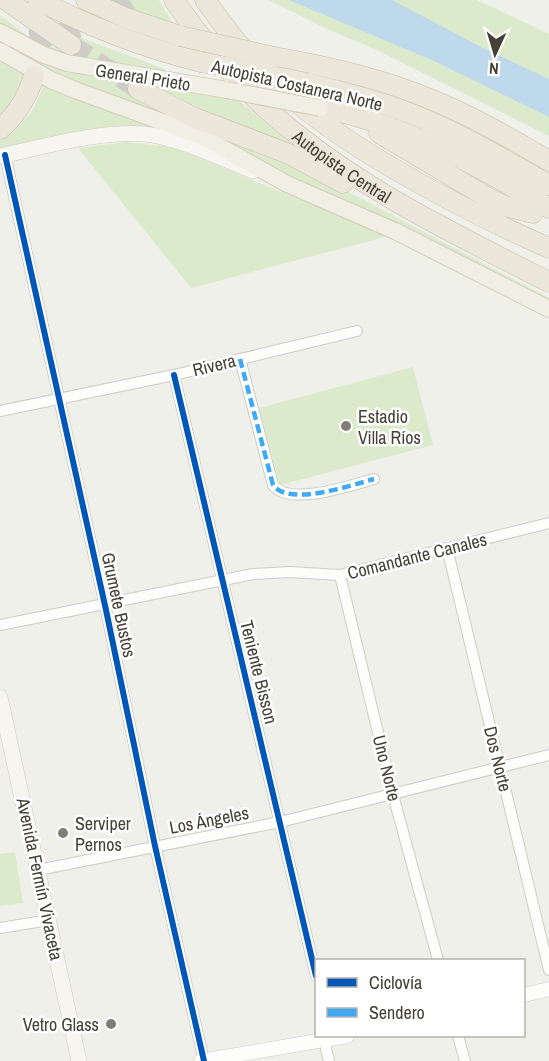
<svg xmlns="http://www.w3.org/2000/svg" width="549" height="1061" viewBox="0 0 549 1061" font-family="'Archivo Narrow',sans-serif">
<rect width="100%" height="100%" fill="#f0f0eb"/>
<!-- green -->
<g fill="#dceacc">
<polygon points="109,0 159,0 174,25"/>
<polygon points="268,0 477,0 549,34 549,136 379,51 327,29"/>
<polygon points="0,15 30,38 67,53 80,48 84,49 75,42 79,37 165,69 163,74 90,62 50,49 0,24"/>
<polygon points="0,38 237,99 300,151 244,141 341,188 549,298 549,304 61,77 0,43"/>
<polygon points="0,55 32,73 8,110 0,115"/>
<path d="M44,81L196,140L168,136L0,151V140C24,128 38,106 44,81Z"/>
<polygon points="126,142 173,147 298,199 313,203 389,236 191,288 78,148"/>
<polygon points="413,367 433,445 280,485 259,408"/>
<polygon points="15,852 23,903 0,906 0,854"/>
</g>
<!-- water -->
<polygon fill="#bed8ec" points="289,0 392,0 481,47 549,79 549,117 434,61"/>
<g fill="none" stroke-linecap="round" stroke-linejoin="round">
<!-- motorway-tunnel -->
<g stroke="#cecdc7" stroke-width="20" stroke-dasharray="20 10" stroke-linecap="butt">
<path d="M0,43C46,41 92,28 129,0"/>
<polyline points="71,45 138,89"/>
</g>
<!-- minor casing -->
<g stroke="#cdccc7" stroke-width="12">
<g id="minor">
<polyline points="5,155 106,610 155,846 204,1061"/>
<path d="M240,359L273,485C289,507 352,485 374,479"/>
<polyline points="174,375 316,976"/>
<polyline points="0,411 174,375 357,331"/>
<polyline points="447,548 549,970"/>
<polyline points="340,575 393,795 438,960"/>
<polyline points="0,625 253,574 290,572 340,575 549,523"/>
<polyline points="38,870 280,822 549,755"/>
<polyline points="0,928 49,920"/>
<polyline points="328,1036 326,1049 329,1061"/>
<polyline points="458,1036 465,1061"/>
</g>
</g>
<!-- tertiary casing -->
<g stroke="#cdccc7" stroke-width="15">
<g id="tertiary">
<polyline points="524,995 549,989"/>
<polyline points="201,1061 347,1036"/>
</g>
</g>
<!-- secondary casing -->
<g stroke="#cfcdc2" stroke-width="16">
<g id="secondary">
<path d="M0,156C43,147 102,130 145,134C180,138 220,158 253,171"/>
<polyline points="0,697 79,1061"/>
</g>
</g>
<!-- primary casing -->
<g stroke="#d2ccb9" stroke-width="18">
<g id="primary">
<polyline points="0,32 44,55 67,63 227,90"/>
<polyline points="0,51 51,80 75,90 201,136 287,184 395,231 549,309"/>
</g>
</g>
<!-- motorway casing -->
<g stroke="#c7bda7" stroke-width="21">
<g id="motorway">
<polyline points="6,0 71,45"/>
<path d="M38,0C90,27 144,48 201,62"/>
<polyline points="86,0 126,18 180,36"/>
<path id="s1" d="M174,0C199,36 227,72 259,102C344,181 446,230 549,282"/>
<path d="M205,0C221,22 237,44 256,64C301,112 354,146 410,178C456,204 501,227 549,248"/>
<path d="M274,57C327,66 380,78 430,99C472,116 510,138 549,161"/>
<path d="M307,83C347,93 388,103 426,120C469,139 509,162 549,185"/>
<polyline points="138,89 195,118 289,154 343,183"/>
<path d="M328,109C409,127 479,166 549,208"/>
<path d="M0,129C16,116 28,96 34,76"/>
<polyline points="379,133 490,199 505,206 533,213"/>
</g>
</g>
<!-- minor -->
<use href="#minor" stroke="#fdfdfc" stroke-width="10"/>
<!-- tertiary -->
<use href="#tertiary" stroke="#fdfdfc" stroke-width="14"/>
<!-- secondary -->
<use href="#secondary" stroke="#f7f5ef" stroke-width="15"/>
<!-- primary -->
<use href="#primary" stroke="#f1eee4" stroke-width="16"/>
<!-- motorway -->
<use href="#motorway" stroke="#ebe7db" stroke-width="20"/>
<!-- primary-bridge casing -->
<g stroke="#d2ccb9" stroke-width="18" stroke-linecap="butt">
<polyline id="primary-bridge" points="227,90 320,108"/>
</g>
<!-- motorway-bridge casing -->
<g stroke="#c7bda7" stroke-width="21" stroke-linecap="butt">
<g id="motorway-bridge">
<polyline points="180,36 274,57"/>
<polyline points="201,62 307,83"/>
</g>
</g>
<!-- primary-bridge -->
<use href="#primary-bridge" stroke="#f1eee4" stroke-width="16"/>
<!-- motorway-bridge -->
<use href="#motorway-bridge" stroke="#ebe7db" stroke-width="20"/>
<!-- quiet -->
<path stroke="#3fa9f5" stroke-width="4.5" stroke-dasharray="9 4.5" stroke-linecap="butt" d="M240,359L273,485C289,507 352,485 374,479"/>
<!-- cycleway casing -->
<g stroke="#fff" stroke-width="10">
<g id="cycleway">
<polyline points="5,155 106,610 155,846 204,1061"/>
<polyline points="174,375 316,976"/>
</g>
</g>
<!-- cycleway -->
<use href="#cycleway" stroke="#0057b8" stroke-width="6"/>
</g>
<!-- markers -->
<g fill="#827e76" stroke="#fff" stroke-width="2">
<circle cx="346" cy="426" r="6"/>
<circle cx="63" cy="833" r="6"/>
<circle cx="111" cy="1024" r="6"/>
</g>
<g text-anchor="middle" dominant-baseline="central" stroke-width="5" stroke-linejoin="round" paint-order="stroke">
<!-- street labels -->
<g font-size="18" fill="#464137" stroke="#fff">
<text transform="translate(143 77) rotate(9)">General Prieto</text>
<text transform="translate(297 85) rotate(13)">Autopista Costanera Norte</text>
<text stroke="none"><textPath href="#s1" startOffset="238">Autopista Central</textPath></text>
<text transform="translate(214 365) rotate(-14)">Rivera</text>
<text transform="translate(417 556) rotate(-14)">Comandante Canales</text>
<text transform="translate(119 605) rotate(78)">Grumete Bustos</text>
<text transform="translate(259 672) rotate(76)">Teniente Bisson</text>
<text transform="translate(498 759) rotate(76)">Dos Norte</text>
<text transform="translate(387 768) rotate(76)">Uno Norte</text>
<text transform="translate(209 820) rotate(-11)">Los Ángeles</text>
<text transform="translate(40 879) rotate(78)">Avenida Fermín Vivaceta</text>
</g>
<!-- poi labels -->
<g font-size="18" fill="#464137" stroke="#fff" text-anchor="start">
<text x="358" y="416">Estadio<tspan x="358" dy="21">Villa Ríos</tspan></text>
<text x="75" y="823">Serviper<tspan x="75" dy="21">Pernos</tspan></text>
<text x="99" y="1024" text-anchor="end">Vetro Glass</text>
</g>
</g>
<!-- legend -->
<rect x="315" y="959" width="210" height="78" fill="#ffffff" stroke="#b5b3af" stroke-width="1.5"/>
<rect x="327" y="978" width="30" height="9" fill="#0057b8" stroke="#b5b3af" stroke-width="1.5"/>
<text x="369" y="989" font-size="18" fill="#464137">Ciclovía</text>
<rect x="327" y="1008" width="30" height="9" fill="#3fa9f5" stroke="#b5b3af" stroke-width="1.5"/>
<text x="369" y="1019" font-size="18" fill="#464137">Sendero</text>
<!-- north arrow -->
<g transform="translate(495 54) rotate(184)" stroke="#ffffff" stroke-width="4.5" paint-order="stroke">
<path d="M0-4.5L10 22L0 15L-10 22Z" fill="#464137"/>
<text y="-9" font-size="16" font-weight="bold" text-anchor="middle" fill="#464137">N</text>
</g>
</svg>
